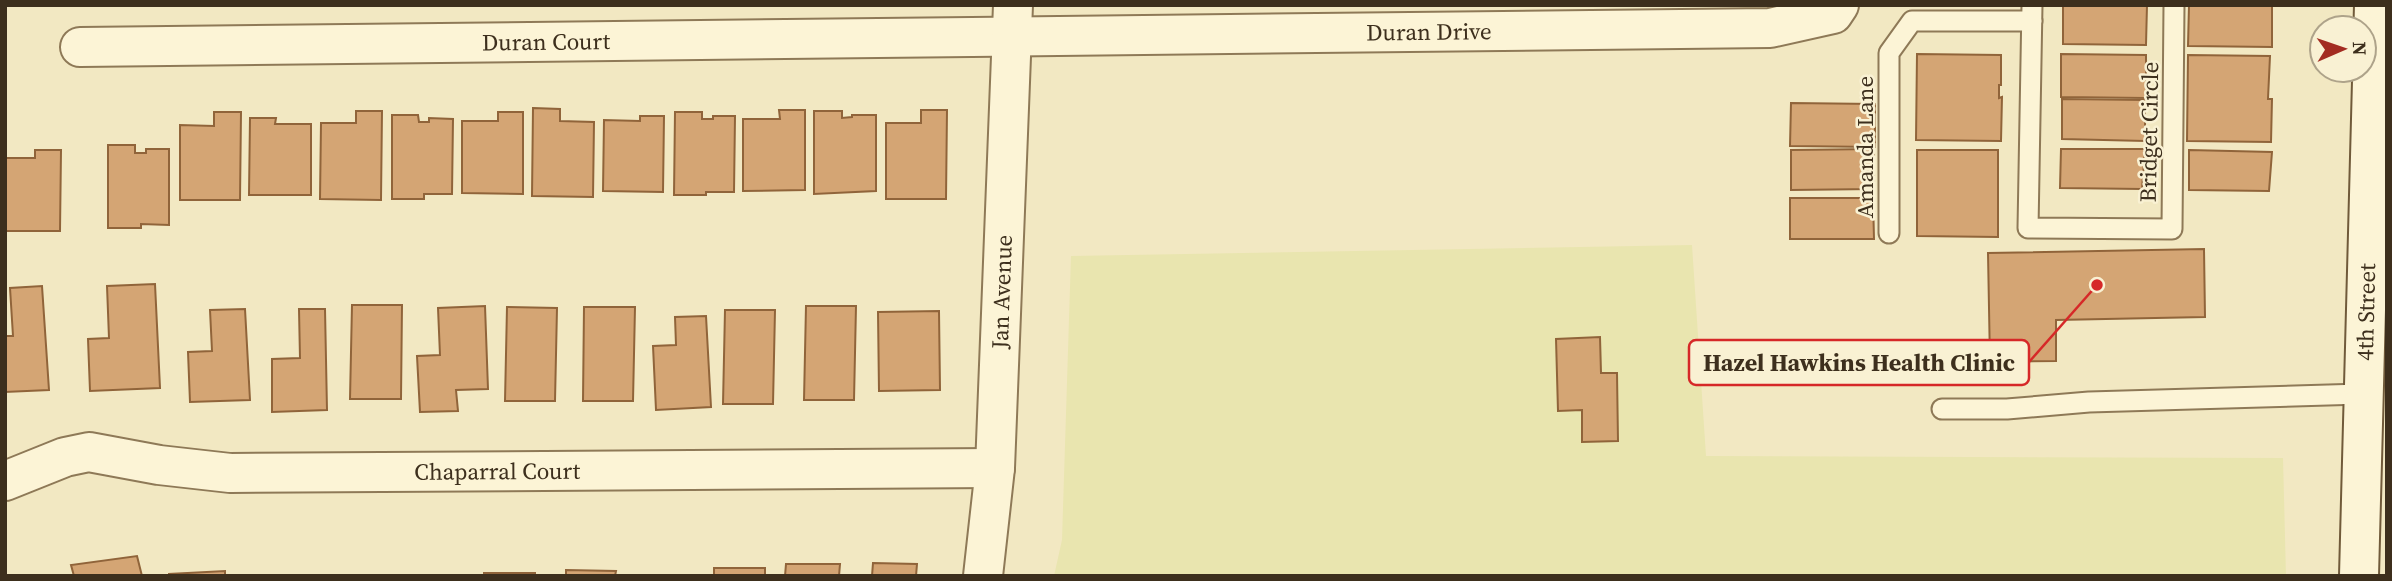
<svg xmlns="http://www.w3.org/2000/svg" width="2392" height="581" viewBox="0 0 2392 581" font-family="'Source Serif 4',serif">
<rect width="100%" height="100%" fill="#f2e8c2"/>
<!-- farmland -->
<polygon fill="#e9e5af" points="1692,245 1706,456 2283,458 2286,576 1054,576 1062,540 1071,256"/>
<!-- building -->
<g fill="#d4a574" stroke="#90643a" stroke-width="2">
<polygon points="2063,5 2147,5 2146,45 2063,44"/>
<polygon points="2189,5 2272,5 2272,47 2188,46"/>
<polygon points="1917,54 2001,55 2001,85 1999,85 1999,98 2002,97 2001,141 1916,140"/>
<polygon points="2061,54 2146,55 2146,98 2061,97"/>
<polygon points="2188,55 2270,56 2268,99 2272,99 2271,142 2187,141"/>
<polygon points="2062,99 2145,100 2145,141 2062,139"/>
<polygon points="1791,103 1875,104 1875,147 1790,146"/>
<polygon points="533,108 560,109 560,121 594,122 593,197 532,196"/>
<polygon points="779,110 805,110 805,190 743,191 743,119 780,119"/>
<polygon points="921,110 947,110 946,199 886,199 886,123 921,123"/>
<polygon points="356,111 382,111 381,200 320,199 321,123 356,123"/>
<polygon points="814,111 842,111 842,118 852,117 852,115 876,115 876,191 814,194"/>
<polygon points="214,112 241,112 240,200 180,200 180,125 214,126"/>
<polygon points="498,112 523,112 523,194 462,193 462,121 498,121"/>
<polygon points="675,112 702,112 702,119 713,119 713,116 735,116 734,192 706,192 706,195 674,195"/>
<polygon points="392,115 418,115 419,122 429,122 429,118 453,119 452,194 424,194 424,199 392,199"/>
<polygon points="640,116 664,116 663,192 603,191 604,120 640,121"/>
<polygon points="250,118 276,118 275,124 311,124 311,195 249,195"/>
<polygon points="108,145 135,145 135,153 146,153 146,149 169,149 169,225 141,224 141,228 108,228"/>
<polygon points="1874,149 1874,189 1791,190 1791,150"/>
<polygon points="2061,149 2145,149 2142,189 2060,188"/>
<polygon points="35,150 61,150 60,231 5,231 5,158 35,158"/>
<polygon points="1917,150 1998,150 1998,237 1917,236"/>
<polygon points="2189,150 2272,152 2269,191 2189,190"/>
<polygon points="1790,198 1873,198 1874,239 1790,239"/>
<polygon points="2204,249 2205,317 2056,320 2056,361 1990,362 1988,253"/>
<polygon points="155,284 160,388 90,391 88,339 109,338 107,286"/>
<polygon points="42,286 49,390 5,392 5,336 13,336 10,288"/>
<polygon points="352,305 402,305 401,399 350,399"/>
<polygon points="485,306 488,389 456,390 458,411 420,412 417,356 440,355 438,308"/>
<polygon points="806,306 856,306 854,400 804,400"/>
<polygon points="507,307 557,308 555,401 505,401"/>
<polygon points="584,307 635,307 633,401 583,401"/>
<polygon points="245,309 250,400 190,402 188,352 212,351 210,310"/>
<polygon points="299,309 325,309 327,410 272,412 272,359 300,358"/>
<polygon points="725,310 775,310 773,404 723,404"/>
<polygon points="939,311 940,390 879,391 878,312"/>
<polygon points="706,316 711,407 656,410 653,346 676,345 675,317"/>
<polygon points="1600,337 1601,373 1617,373 1618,441 1582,442 1582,410 1558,411 1556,339"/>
<polygon points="137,556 142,576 74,576 71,565"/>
<polygon points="873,563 917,564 916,576 872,576"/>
<polygon points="786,564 840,564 839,576 785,576"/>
<rect x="714" y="568" width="51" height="8"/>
<polygon points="566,570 616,571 615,576 566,576"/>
<polygon points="225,571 225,576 169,576 169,574"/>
<rect x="484" y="573" width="51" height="3"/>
</g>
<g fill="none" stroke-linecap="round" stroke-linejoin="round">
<!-- service casing -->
<g stroke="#8e7957" stroke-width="23">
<g id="service">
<polyline points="2032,5 2028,228 2172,229 2174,5"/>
<polyline points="1889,233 1889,53 1912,21 2032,21"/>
<polyline points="1942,409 2007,409 2089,402 2362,394"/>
</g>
</g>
<!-- minor casing -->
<g stroke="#8e7957" stroke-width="42">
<g id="minor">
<path id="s1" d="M80,47L1770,28L1833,14L1839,5"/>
<path id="s2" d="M5,481L65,457L89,452L159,465L230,473L995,468"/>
<path id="s3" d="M983,576L995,468L1013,5"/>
</g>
</g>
<!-- secondary casing -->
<g stroke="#705a3a" stroke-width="42">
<g id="secondary">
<path id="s4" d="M2359,576L2374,5"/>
</g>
</g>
<!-- service -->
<use href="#service" stroke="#fcf4d6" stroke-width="19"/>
<!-- minor -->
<use href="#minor" stroke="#fcf4d6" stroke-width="38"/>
<!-- secondary -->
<use href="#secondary" stroke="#fcf4d6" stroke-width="38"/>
</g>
<g text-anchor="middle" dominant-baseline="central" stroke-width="5" stroke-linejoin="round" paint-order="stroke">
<!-- street labels -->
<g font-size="23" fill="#3d2f1d" stroke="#f9f1d3">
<text stroke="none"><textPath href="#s1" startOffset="1349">Duran Drive</textPath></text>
<text stroke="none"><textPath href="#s1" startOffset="466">Duran Court</textPath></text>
<text transform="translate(2149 132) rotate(-89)">Bridget Circle</text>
<text transform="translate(1865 147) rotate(-90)">Amanda Lane</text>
<text stroke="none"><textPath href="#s3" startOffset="285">Jan Avenue</textPath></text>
<text stroke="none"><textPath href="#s4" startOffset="264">4th Street</textPath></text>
<text stroke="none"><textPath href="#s2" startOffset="499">Chaparral Court</textPath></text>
</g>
</g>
<!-- callouts -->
<path fill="none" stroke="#d62828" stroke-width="2.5" d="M2097 285L2029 362"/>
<circle fill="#d62828" stroke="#f9f1d3" stroke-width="2.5" cx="2097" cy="285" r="7"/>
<rect fill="#f9f1d3" stroke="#d62828" stroke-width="2.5" x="1689" y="340" width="340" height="45" rx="7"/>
<g font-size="24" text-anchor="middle" font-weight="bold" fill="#3d2f1d">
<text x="1859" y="371">Hazel Hawkins Health Clinic</text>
</g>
<!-- border -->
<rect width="2392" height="581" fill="none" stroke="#3d2f1d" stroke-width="14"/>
<!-- north arrow -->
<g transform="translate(2343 49) rotate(88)"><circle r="33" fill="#f9f1d3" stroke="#aea38a" stroke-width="2"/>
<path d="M0-5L12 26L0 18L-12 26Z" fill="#a32c21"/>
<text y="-10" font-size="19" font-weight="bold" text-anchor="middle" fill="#3d2f1d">N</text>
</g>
</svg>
